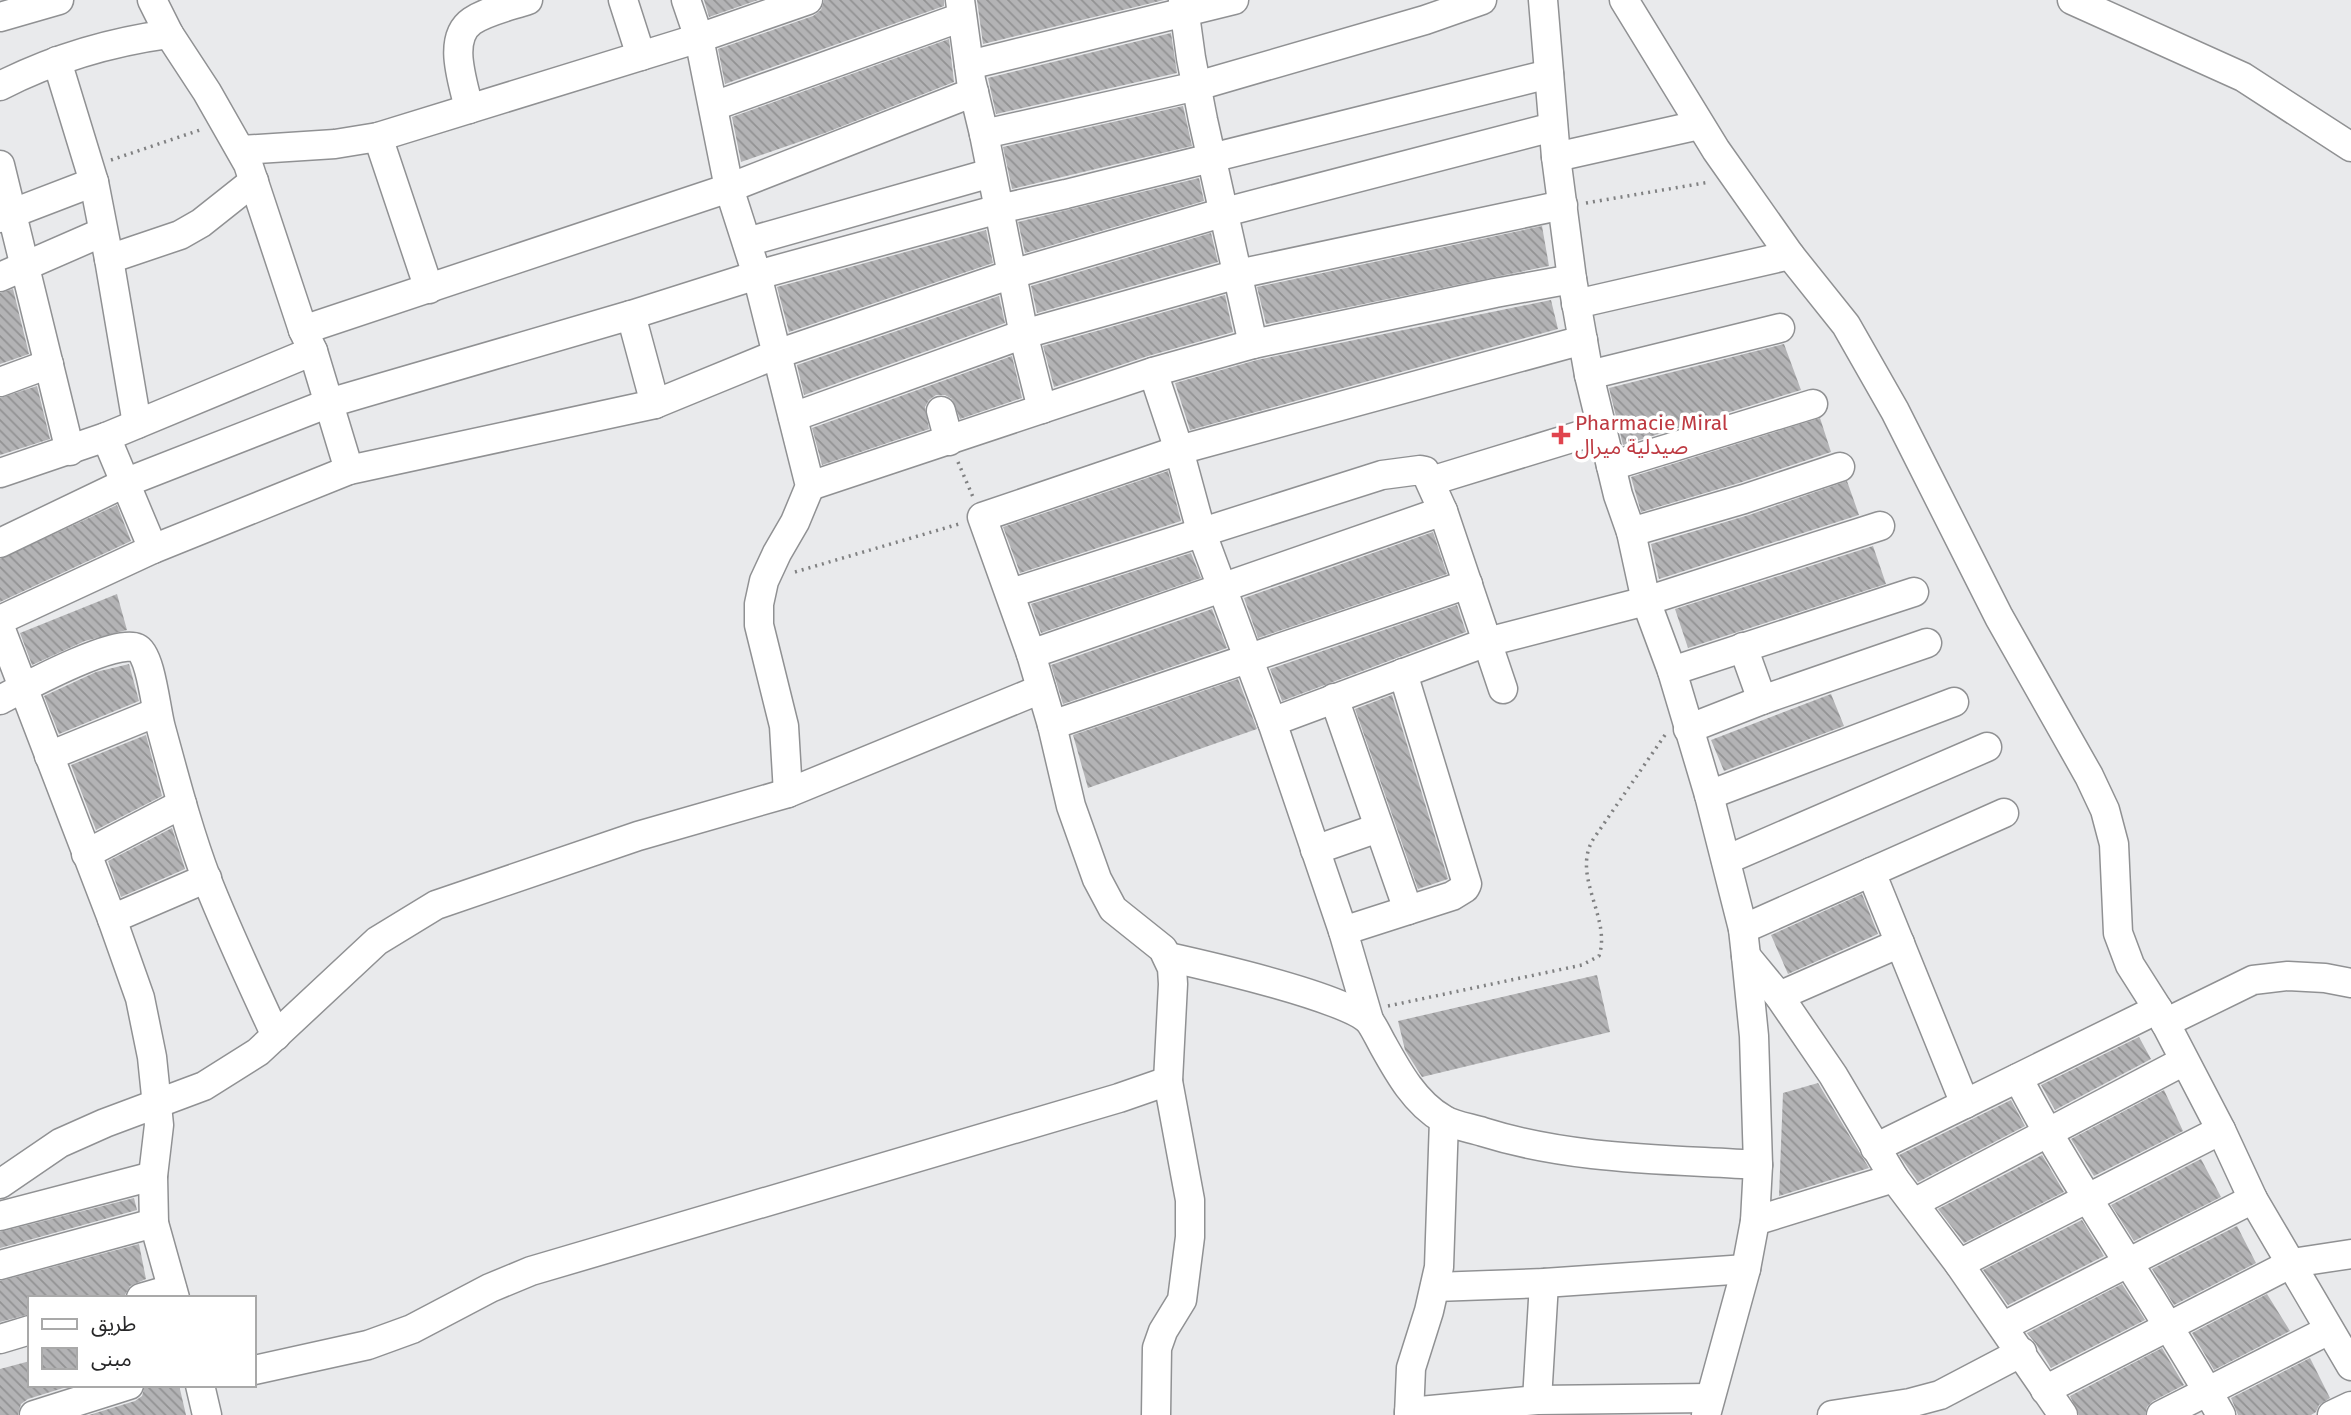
<svg xmlns="http://www.w3.org/2000/svg" width="2351" height="1415" viewBox="0 0 2351 1415" font-family="'Fira Sans','Noto Sans Arabic',sans-serif">
<defs>
<pattern id="building-back-hatch" width="6" height="6" patternUnits="userSpaceOnUse" patternTransform="scale(1.75)"><rect width="6" height="6" fill="#b3b3b5"/><path d="M-1 5l2 2M0 0l6 6M5-1l2 2" fill="none" stroke="#929293"/></pattern>
</defs>
<rect width="100%" height="100%" fill="#e9eaec"/>
<!-- building -->
<g fill="url(#building-back-hatch)">
<polygon points="704,0 758,0 709,17"/>
<polygon points="824,0 944,0 944,6 725,84 718,49 813,16 821,10"/>
<polygon points="977,0 1164,0 983,44"/>
<polygon points="1171,33 1177,73 996,114 988,78"/>
<polygon points="949,39 954,82 825,133 741,162 732,117"/>
<polygon points="1183,106 1192,146 1012,189 1003,147"/>
<polygon points="1199,178 1204,201 1025,253 1018,222"/>
<polygon points="1542,226 1549,266 1266,324 1257,287"/>
<polygon points="986,230 993,263 789,332 777,287"/>
<polygon points="1211,233 1218,262 1037,313 1031,286"/>
<polygon points="13,289 29,354 0,364 0,293"/>
<polygon points="1225,295 1233,332 1148,356 1054,387 1043,346"/>
<polygon points="999,296 1005,323 804,395 797,365"/>
<polygon points="1551,300 1558,329 1190,430 1175,383 1257,360"/>
<polygon points="1784,344 1801,390 1623,445 1609,388"/>
<polygon points="1012,356 1022,398 960,419 952,399 945,395 936,395 929,400 925,407 929,429 822,465 812,428"/>
<polygon points="37,386 50,439 0,455 0,398"/>
<polygon points="1820,418 1831,452 1739,483 1641,512 1631,477"/>
<polygon points="1168,471 1181,521 1020,573 1003,527"/>
<polygon points="1847,481 1859,515 1659,579 1651,544 1749,515"/>
<polygon points="117,505 131,541 0,602 0,559"/>
<polygon points="1433,532 1447,574 1258,638 1244,598"/>
<polygon points="1873,546 1886,584 1688,648 1675,609"/>
<polygon points="1191,553 1201,578 1041,633 1031,604"/>
<polygon points="117,594 127,630 85,641 32,665 20,633"/>
<polygon points="1457,605 1466,632 1282,701 1270,669"/>
<polygon points="1212,609 1227,648 1063,704 1051,665"/>
<polygon points="129,664 139,701 59,734 44,696 96,672"/>
<polygon points="1238,679 1257,729 1088,788 1073,735"/>
<polygon points="1831,694 1844,726 1724,771 1711,740"/>
<polygon points="1392,695 1448,879 1418,889 1355,709"/>
<polygon points="146,735 162,796 96,830 71,765"/>
<polygon points="172,828 185,869 121,897 108,861"/>
<polygon points="1862,894 1878,934 1788,974 1771,935"/>
<polygon points="1597,975 1610,1032 1422,1077 1405,1050 1398,1021"/>
<polygon points="2139,1037 2151,1059 2055,1110 2041,1085"/>
<polygon points="1818,1083 1869,1168 1779,1196 1783,1093"/>
<polygon points="2164,1090 2183,1131 2094,1176 2071,1139"/>
<polygon points="2011,1100 2025,1126 1918,1182 1899,1155"/>
<polygon points="2042,1155 2064,1192 1964,1243 1938,1209"/>
<polygon points="2201,1159 2221,1197 2134,1241 2111,1205"/>
<polygon points="134,1198 137,1210 0,1248 0,1232"/>
<polygon points="2082,1220 2104,1256 2008,1305 1983,1270"/>
<polygon points="2237,1226 2256,1263 2174,1305 2152,1269"/>
<polygon points="139,1244 146,1279 130,1286 125,1295 115,1298 30,1298 30,1314 0,1322 0,1281"/>
<polygon points="2122,1284 2145,1320 2051,1368 2036,1344 2027,1333"/>
<polygon points="2267,1294 2290,1331 2214,1370 2192,1333"/>
<polygon points="2162,1348 2184,1385 2153,1401 2147,1407 2145,1415 2079,1415 2070,1396"/>
<polygon points="2310,1358 2330,1398 2319,1405 2316,1412 2311,1415 2238,1415 2231,1398"/>
<polygon points="30,1361 30,1385 73,1385 28,1399 21,1404 18,1415 0,1415 0,1369"/>
<polygon points="145,1385 179,1385 186,1415 89,1415 135,1401 142,1396"/>
</g>
<g fill="none" stroke-linecap="round" stroke-linejoin="round">
<!-- minor casing -->
<g stroke="#909193" stroke-width="31">
<g id="minor">
<polyline points="152,0 169,34 207,92 248,164 303,330 313,351 349,470"/>
<polyline points="623,0 641,56"/>
<polyline points="686,0 699,38 729,188 757,275 810,486 795,522 777,553 764,581 759,604 759,625 784,726 788,793"/>
<polyline points="960,0 971,80 984,134 1026,345 1042,409"/>
<polyline points="1183,0 1191,58 1203,120 1253,344"/>
<polyline points="1543,0 1556,157 1572,279 1589,375 1618,495 1631,532 1646,601 1672,671 1709,795 1743,929 1746,956 1754,1036 1758,1165 1755,1221 1746,1269 1706,1415"/>
<polyline points="1624,0 1716,150 1790,255 1846,325 1895,411 1999,617 2089,776 2105,810 2114,844 2118,933 2130,965 2158,1009 2221,1130 2253,1199 2351,1366"/>
<polyline points="2072,0 2243,77 2351,147"/>
<polyline points="0,17 59,0"/>
<polyline points="57,61 94,182 109,259 137,424"/>
<polyline points="969,65 1234,0"/>
<path d="M0,86C53,59 110,42 169,34"/>
<polyline points="714,106 962,17"/>
<path d="M469,109C464,84 446,39 472,21C487,11 510,6 528,0"/>
<polyline points="984,134 1197,86 1425,20 1482,0"/>
<polyline points="378,137 429,289"/>
<polyline points="241,150 335,144 378,137 699,38 808,0"/>
<polyline points="1556,157 1699,125"/>
<polyline points="0,165 70,451"/>
<polyline points="0,218 94,182"/>
<polyline points="747,242 991,173"/>
<polyline points="109,259 180,235 201,223 254,181"/>
<polyline points="0,277 103,232"/>
<polyline points="1576,304 1790,255"/>
<polyline points="631,315 655,404"/>
<polyline points="303,330 729,188 974,92"/>
<polyline points="1153,372 1179,450 1201,531 1272,722 1343,931 1369,1020"/>
<polyline points="1589,375 1780,328"/>
<polyline points="0,382 49,364"/>
<polyline points="941,411 949,441"/>
<polyline points="793,417 1024,334 1238,274 1563,205"/>
<polyline points="106,437 153,549"/>
<polyline points="1611,466 1813,404"/>
<polyline points="0,473 106,437 313,351"/>
<polyline points="1431,481 1601,429"/>
<polyline points="810,486 1153,372 1253,344 1495,293 1572,279"/>
<polyline points="1631,532 1744,499 1840,467"/>
<polyline points="0,543 127,482 329,403 631,315 757,275 999,209 1066,194 1549,74"/>
<polyline points="1011,593 1382,475 1420,470 1425,471 1443,511 1503,689"/>
<polyline points="0,620 153,549 349,470 655,404 777,354 1012,274 1225,212 1553,127"/>
<polyline points="0,627 112,919 140,998 152,1057 159,1125 153,1176 154,1223 175,1298"/>
<polyline points="1743,647 1762,700"/>
<polyline points="1031,654 1443,511"/>
<polyline points="1672,671 1914,592"/>
<polyline points="1334,698 1408,910"/>
<path d="M0,700C23,688 115,638 137,648C151,654 156,711 161,728C175,779 188,830 207,880C228,933 252,984 276,1036"/>
<polyline points="1272,722 1487,642 1646,601 1880,526"/>
<polyline points="1052,725 1468,584"/>
<polyline points="1688,729 1762,700 1927,643"/>
<polyline points="49,756 157,712"/>
<polyline points="1709,795 1954,702"/>
<polyline points="1315,850 1378,828"/>
<polyline points="86,854 182,804"/>
<polyline points="1726,860 1987,747"/>
<polyline points="1871,872 1965,1104"/>
<polyline points="112,919 207,878"/>
<polyline points="1743,929 2004,813"/>
<polyline points="1343,931 1452,896 1465,888 1467,884 1403,673"/>
<polyline points="1746,956 1779,996 1833,1075 1894,1178 1959,1264 2063,1415"/>
<path d="M1168,957C1204,965 1350,998 1370,1022C1375,1029 1379,1038 1383,1045C1398,1072 1415,1103 1443,1119C1454,1126 1471,1128 1483,1132C1572,1160 1666,1159 1758,1165"/>
<polyline points="1779,996 1900,943"/>
<polyline points="2165,1023 2253,980 2288,976 2325,978 2351,983"/>
<path d="M2018,1078C2079,1195 2157,1300 2221,1415"/>
<polyline points="1875,1148 2158,1009"/>
<polyline points="0,1184 60,1143 105,1123 204,1086 258,1052 377,941 436,905 638,836 788,793 1041,689"/>
<polyline points="1914,1203 2184,1061"/>
<polyline points="0,1216 153,1176"/>
<polyline points="1755,1221 1894,1178"/>
<polyline points="1959,1264 2221,1130"/>
<polyline points="0,1265 154,1223"/>
<polyline points="1435,1287 1544,1283 1746,1269"/>
<polyline points="141,1298 172,1289"/>
<polyline points="2004,1326 2253,1199"/>
<polyline points="0,1339 30,1330"/>
<polyline points="254,1370 368,1345 412,1329 490,1288 531,1271 1119,1098 1168,1081"/>
<polyline points="200,1385 207,1415"/>
<polyline points="2045,1390 2292,1263 2351,1254"/>
<polyline points="1537,1400 1544,1283"/>
<polyline points="1409,1412 1537,1400 1710,1398"/>
<polyline points="34,1415 129,1385"/>
<polyline points="1156,1415 1157,1348 1163,1331 1182,1300 1190,1237 1190,1200 1168,1081 1173,984 1172,968 1163,949 1113,909 1097,879 1071,806 1052,725 1031,654 982,517 1179,450 1583,340"/>
<polyline points="1409,1415 1411,1368 1429,1311 1439,1267 1444,1120"/>
<polyline points="1832,1415 1910,1403 1940,1395 2022,1352"/>
<polyline points="2161,1415 2329,1330"/>
<polyline points="2332,1415 2351,1406"/>
</g>
</g>
<!-- path -->
<g stroke="#808182" stroke-width="3.5" stroke-dasharray="2 5" stroke-linecap="butt">
<polyline points="111,160 203,129"/>
<polyline points="1586,203 1710,182"/>
<polyline points="958,462 973,497"/>
<polyline points="795,572 959,524"/>
<path d="M1388,1006L1582,965L1599,956C1612,918 1570,875 1594,838L1665,735"/>
</g>
<!-- minor -->
<use href="#minor" stroke="#fff" stroke-width="28"/>
</g>
<!-- markers -->
<path fill="#e0444e" stroke="#fff" stroke-width="2.5" d="M1557.5 424.5h7v7h7v7h-7v7h-7v-7h-7v-7h7z"/>
<g text-anchor="middle" dominant-baseline="central" stroke-width="7" stroke-linejoin="round" paint-order="stroke">
<!-- health labels -->
<g font-size="21" fill="#be3a42" stroke="#fff" text-anchor="start">
<text x="1575" y="423">Pharmacie Miral<tspan x="1575" dy="24">صيدلية ميرال</tspan></text>
</g>
</g>
<!-- legend -->
<rect x="28" y="1296" width="228" height="91" fill="#ffffff" stroke="#a9a9a9" stroke-width="2"/>
<rect x="42" y="1319" width="35" height="10" fill="#ffffff" stroke="#a9a9a9" stroke-width="2"/>
<text x="91" y="1331" font-size="21" fill="#272728">طريق</text>
<rect x="42" y="1348" width="35" height="21" fill="url(#building-back-hatch)" stroke="#a9a9a9" stroke-width="2"/>
<text x="91" y="1366" font-size="21" fill="#272728">مبنى</text>
</svg>
